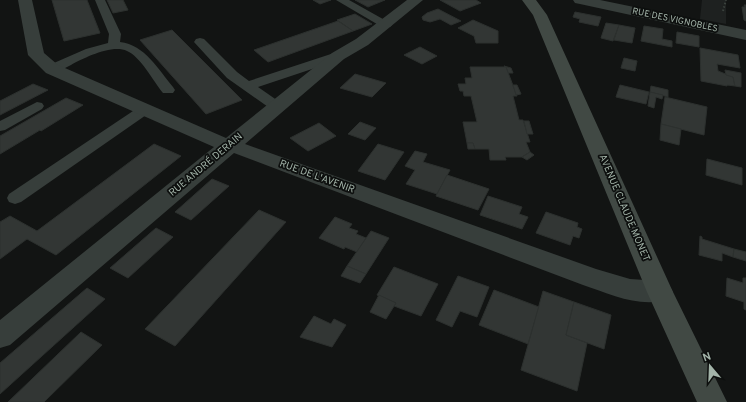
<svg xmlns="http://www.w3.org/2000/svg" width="746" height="402" viewBox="0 0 746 402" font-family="Overpass,sans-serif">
<rect width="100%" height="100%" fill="#121413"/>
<!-- built -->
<polygon fill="#1e2120" points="702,0 726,0 726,24 700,19"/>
<!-- building -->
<g fill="#323634" stroke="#2c302e">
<polygon points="52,0 87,0 100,33 64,41"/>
<polygon points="107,0 123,0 128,10 113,13"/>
<polygon points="313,0 331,0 320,4"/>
<polygon points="355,0 385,0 368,7"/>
<polygon points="440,0 476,0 481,3 460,11"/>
<polygon points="744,5 746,5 746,21 744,20 742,7 745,7"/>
<polygon points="438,9 461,21 451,25 440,19 430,22 423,20 422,17 427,13"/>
<polygon points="575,12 601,17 598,26 579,22 580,19 573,17"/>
<polygon points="355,14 372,24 353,31 337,20"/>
<polygon points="473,20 498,31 498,43 476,43 474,36 458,28"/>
<polygon points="338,21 353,31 268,62 254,50"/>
<polygon points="606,23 619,25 613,41 601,38"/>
<polygon points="619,25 635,28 632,43 614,40"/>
<polygon points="644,26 663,29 662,39 672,41 672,47 641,41"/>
<polygon points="172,30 242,100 206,114 140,40"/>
<polygon points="677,32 699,36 699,47 676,43"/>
<polygon points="420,47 437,56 422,64 404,55"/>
<polygon points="700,48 738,55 740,68 717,64 718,71 733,77 735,86 727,85 727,86 701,81"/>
<polygon points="624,58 637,61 635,71 621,68"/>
<polygon points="504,66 511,68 513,73 508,73 506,67"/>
<polygon points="470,67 506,67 517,96 513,96 519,120 523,120 530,142 526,142 530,152 522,157 505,157 506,160 490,160 489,149 475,149 473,143 467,143 463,122 477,122 471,96 464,96 463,91 460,91 458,84 466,84 465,78 472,78"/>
<polygon points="725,70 741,73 741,87 735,86 733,77 726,75"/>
<polygon points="355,74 386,83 372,97 340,88"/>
<polygon points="33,84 48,90 0,115 0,101"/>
<polygon points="513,85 517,85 521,94 516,95"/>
<polygon points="620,85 649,92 646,104 616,97"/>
<polygon points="651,86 668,90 668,97 650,92"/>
<polygon points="650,92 663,95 662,99 656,97 654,108 648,106"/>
<polygon points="665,97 707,107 704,135 661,124"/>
<polygon points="66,98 83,105 41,131 40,130 0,154 0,136"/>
<polygon points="524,121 529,121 533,134 527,134"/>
<polygon points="360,122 376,128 365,140 348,134"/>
<polygon points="319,123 336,136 308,151 290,138"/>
<polygon points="661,124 681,129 679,145 660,140"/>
<polygon points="467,143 473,143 475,149 468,149"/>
<polygon points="154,144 181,156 56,255 27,239 0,259 0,222 10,216 37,231"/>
<polygon points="378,144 404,152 385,180 358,171"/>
<polygon points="415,151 427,154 423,162 450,170 437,194 406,184 415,170 405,166"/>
<polygon points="530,152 534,155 527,160 522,157"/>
<polygon points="707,159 742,168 742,185 706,175"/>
<polygon points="447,175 489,189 478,210 436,196"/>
<polygon points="212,179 229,186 191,220 175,212"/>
<polygon points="488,196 522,207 519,214 528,217 522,229 480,215"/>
<polygon points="259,210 286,222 175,346 145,329"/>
<polygon points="546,212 578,223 577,227 582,229 579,238 573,236 570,245 536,233"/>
<polygon points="335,217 352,224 349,228 358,231 356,234 366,238 357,252 345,247 344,249 319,238"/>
<polygon points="156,228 173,237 128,278 110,268"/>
<polygon points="371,231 389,238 366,274 347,266"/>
<polygon points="700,236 702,237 702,239 734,249 733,257 722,253 722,261 699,255"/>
<polygon points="734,249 746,252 746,261 733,257"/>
<polygon points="347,266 366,274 360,283 341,276"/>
<polygon points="394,267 438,284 421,316 394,306 396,303 377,295"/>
<polygon points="458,276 489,287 477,317 460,311 452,327 436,320"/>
<polygon points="727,278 743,283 743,278 746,278 746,310 744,309 744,302 726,296"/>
<polygon points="87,288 105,299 0,394 0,363"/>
<polygon points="494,290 539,307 528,344 479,325"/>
<polygon points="543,291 574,302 566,335 587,343 577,391 521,370"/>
<polygon points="379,295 396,303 386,319 370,312"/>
<polygon points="574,302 611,315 604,349 566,335"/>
<polygon points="314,316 331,324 334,319 346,325 332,347 300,337"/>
<polygon points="81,332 102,345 44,402 8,402"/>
</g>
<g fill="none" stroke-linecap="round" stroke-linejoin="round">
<!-- path -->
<polyline stroke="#3b423d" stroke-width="2" stroke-dasharray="1.5 2" stroke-linecap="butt" points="723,11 726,0"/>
<!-- lane -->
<g fill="#373e3b" fill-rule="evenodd">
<path d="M95,0H105L121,34L120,42C145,45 158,69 173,87L175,90L173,93H163C154,82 140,56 127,51C112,44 84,58 71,65C63,69 56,74 47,72L46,69L47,66L86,49L108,43L109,34Z"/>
<polygon points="336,0 349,0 390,23 392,25 390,27 382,27"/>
<polygon points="200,38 204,39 237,72 249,81 334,53 342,53 344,56 342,59 258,87 281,103 283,106 281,109 276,110 271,109 227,78 194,42 196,39"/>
<polygon points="37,102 42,103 44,106 42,109 5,130 0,131 0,121"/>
<polygon points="144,106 149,107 151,110 149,113 21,202 15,204 9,202 7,198 9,194 139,107"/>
</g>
<!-- street -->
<g fill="#373e3b" fill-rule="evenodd">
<path d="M18,0H32L44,53L58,65L226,138L332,53L356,39L407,0H423L368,45L344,59L245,144L596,269L630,279L660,281L669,285L673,292L669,299C641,309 610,294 583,285L234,153L10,345L0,348V320L214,147L46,73L28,55Z"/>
<polygon points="573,0 600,0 746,30 746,40 580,4 575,3"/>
</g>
<!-- secondary -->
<polygon fill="#414944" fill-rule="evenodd" points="522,0 536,0 547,15 673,292 727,402 697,402 647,292 533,15"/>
</g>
<g text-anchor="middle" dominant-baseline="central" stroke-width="3.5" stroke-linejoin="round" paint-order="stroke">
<!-- far-street labels -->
<g font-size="9" fill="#a3b4a9" stroke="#0d0f0e">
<text transform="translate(675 20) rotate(12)">RUE DES VIGNOBLES</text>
</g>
<!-- street labels -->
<g font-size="10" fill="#a3b4a9" stroke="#0d0f0e">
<text transform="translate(206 165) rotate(-40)">RUE ANDRÉ DERAIN</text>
<text transform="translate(317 177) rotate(20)">RUE DE L'AVENIR</text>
<text transform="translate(624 208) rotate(67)">AVENUE CLAUDE MONET</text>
</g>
</g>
<!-- north arrow -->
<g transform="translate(710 366) rotate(341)" stroke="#0d0f0e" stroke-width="3" paint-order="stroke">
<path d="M0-3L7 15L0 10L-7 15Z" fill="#a3b4a9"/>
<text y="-6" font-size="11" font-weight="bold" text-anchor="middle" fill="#a3b4a9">N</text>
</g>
</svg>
